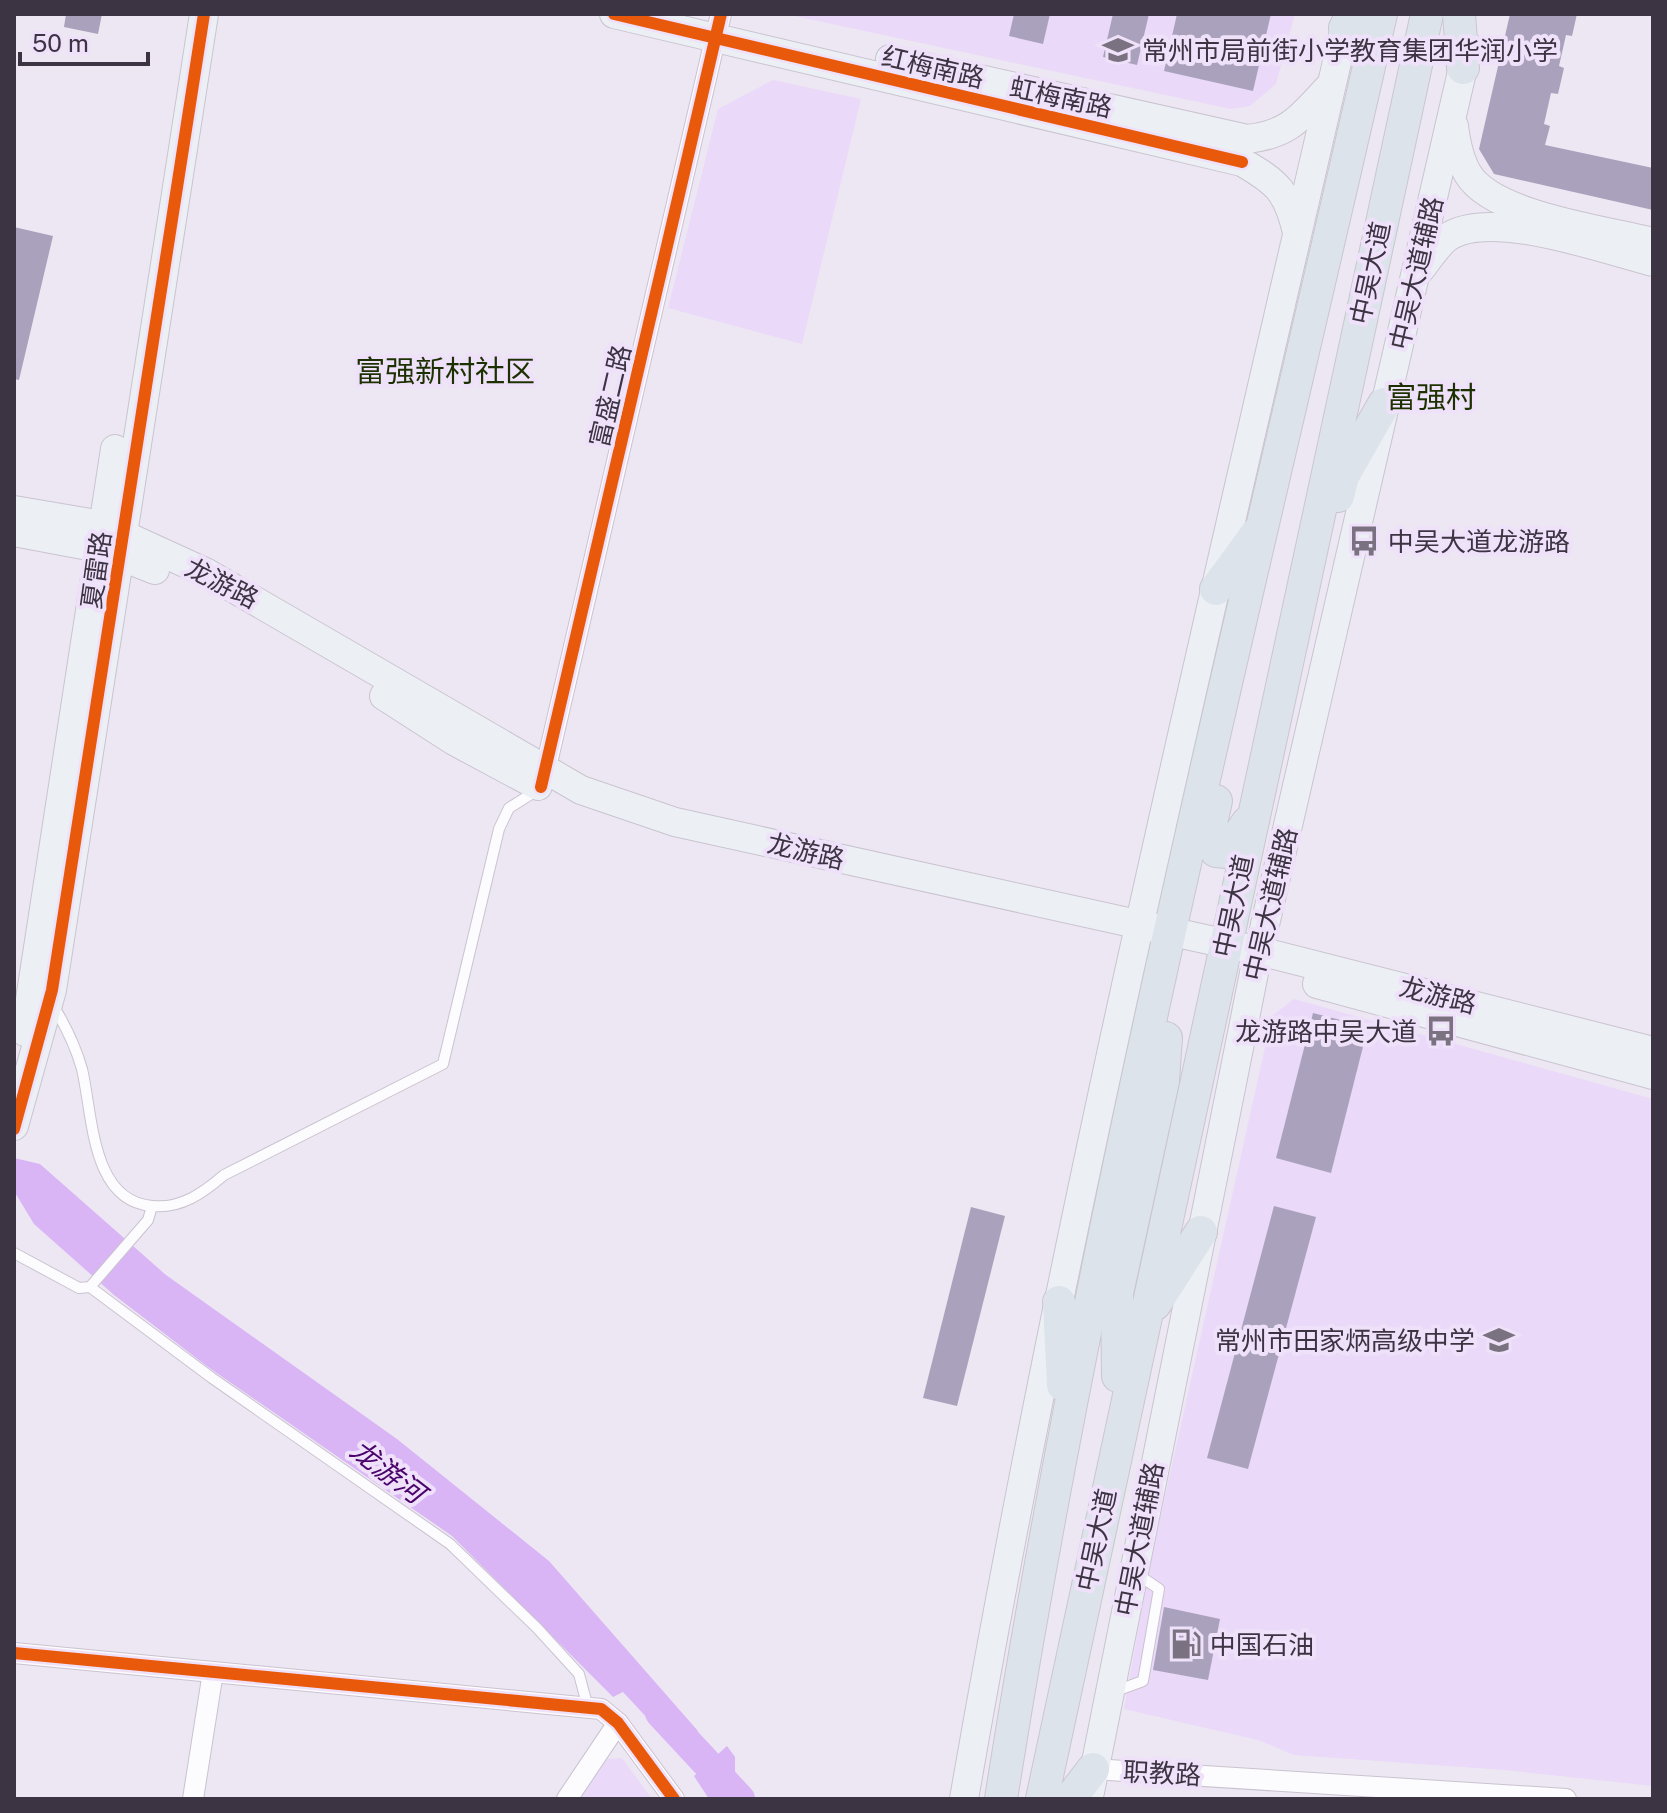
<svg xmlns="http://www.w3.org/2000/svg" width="1667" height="1813" viewBox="0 0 1667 1813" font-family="'Public Sans','Noto Sans SC',sans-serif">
<rect width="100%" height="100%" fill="#ede7f3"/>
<!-- built -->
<g fill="#ead9f8">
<polygon points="785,14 1295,14 1276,84 1250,106 1231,109"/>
<polygon points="773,80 861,99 802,344 668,308 718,109"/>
<polygon points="1294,999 1653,1099 1653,1786 1504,1770 1294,1755 1258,1740 1124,1709 1150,1564 1272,1016"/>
<polygon points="622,1758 652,1799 580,1799 605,1759"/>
</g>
<!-- water -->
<g fill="#d9b5f6">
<polygon points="14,1158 40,1164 166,1275 397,1439 549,1561 698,1731 676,1749 623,1692 613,1697 452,1536 208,1367 114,1295 34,1224 14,1191"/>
<polygon points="727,1746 735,1757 735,1772 754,1799 709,1799 694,1776"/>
</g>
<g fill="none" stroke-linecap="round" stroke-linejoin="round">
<!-- river -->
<polyline stroke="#d9b5f6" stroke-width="30" points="660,1713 740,1799"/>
</g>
<!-- building -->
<g fill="#aaa2bd">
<polygon points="66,14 102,14 98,34 64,27"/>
<polygon points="1014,14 1050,14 1043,44 1009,36"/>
<polygon points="1113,14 1149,14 1137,65 1103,57"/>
<polygon points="1177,14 1271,14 1253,91 1164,71"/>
<polygon points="1510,14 1577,14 1572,36 1566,35 1559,66 1564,68 1558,94 1551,93 1544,124 1550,126 1545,145 1653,168 1653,210 1494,174 1479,149"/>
<polygon points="14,227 53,236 19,380 14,379"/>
<polygon points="1313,1013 1368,1027 1331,1173 1276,1158"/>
<polygon points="1274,1206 1316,1217 1248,1469 1207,1458"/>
<polygon points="971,1207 1005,1216 957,1406 923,1398"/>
<polygon points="1164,1607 1220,1619 1208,1680 1153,1670"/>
</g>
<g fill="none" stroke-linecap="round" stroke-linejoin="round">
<!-- lane casing -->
<g stroke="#cac3d0" stroke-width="12">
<g id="lane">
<path d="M54,1007C65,1025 76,1048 82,1069C93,1116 91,1201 152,1206C181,1209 203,1193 224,1175L443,1064L499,829L509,808L536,791"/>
<polyline points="14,1253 79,1288 90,1287 148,1220 152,1206"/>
<polyline points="90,1287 212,1378 450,1544 537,1628 579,1674 588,1708"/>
<polyline points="1113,1692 1143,1681 1159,1589 1137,1574"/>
</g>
</g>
<!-- street casing -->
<g stroke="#cac3d0" stroke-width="22">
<g id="street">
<polyline points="543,780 721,14"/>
<polyline points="14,1653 601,1709 618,1723 674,1799"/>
<polyline points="1093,1769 1566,1799"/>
<polyline points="193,1799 213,1672"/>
<polyline points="567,1799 618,1723"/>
</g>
</g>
<!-- secondary casing -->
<g stroke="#cac3d0" stroke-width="30">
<g id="secondary">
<path d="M614,14L1242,162C1278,183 1287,191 1297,232"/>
<path d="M890,59L1247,139C1292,134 1302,115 1331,85"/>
<path d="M1454,126C1456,142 1459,159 1468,174C1493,216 1607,230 1653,242"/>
<path d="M1420,270C1428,260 1438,244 1448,237C1491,208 1605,250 1653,262"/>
<polyline points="14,510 102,525 207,573 581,790 675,822 1259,951 1653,1051"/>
<polyline points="14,532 99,548 155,570"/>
<polyline points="384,696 454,741 538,786"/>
<polyline points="1317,984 1653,1075"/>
<polyline points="25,1032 115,449"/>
<polyline points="14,1126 52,990 204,14"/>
<polyline points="1090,1792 1255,968 1468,46"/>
<path d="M964,1799C1068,1199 1212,607 1348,14"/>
</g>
</g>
<!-- primary casing -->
<g stroke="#cac6ce" stroke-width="34">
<g id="primary">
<polyline points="1459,14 1463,68"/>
<polyline points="1345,28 1353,14"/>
<polyline points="1338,496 1343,476 1384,404"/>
<polyline points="1216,589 1257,533"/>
<polyline points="1216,801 1211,823 1216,851 1227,852 1248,822"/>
<polyline points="1059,1302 1063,1385"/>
<polyline points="1155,1304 1201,1232"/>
<polyline points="1118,1376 1117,1293 1163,1081 1166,1038 1157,1036 1152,1044"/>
<path d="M1001,1799C1096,1198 1246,607 1381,14"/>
<polyline points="1042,1799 1427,14"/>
<polyline points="1070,1799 1093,1769"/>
</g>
</g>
<!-- lane -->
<use href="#lane" stroke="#fcfbfd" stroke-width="10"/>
<!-- street -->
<use href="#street" stroke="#fcfbfd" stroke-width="20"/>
<!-- secondary -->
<use href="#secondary" stroke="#ecf0f5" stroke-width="28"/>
<!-- primary -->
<use href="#primary" stroke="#dce3eb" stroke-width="32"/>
<!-- cycleway casing -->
<g stroke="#eee1f9" stroke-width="17">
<g id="cycleway">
<polyline points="614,14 1242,162"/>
<polyline points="541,787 721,14"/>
<polyline points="14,1129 52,990 204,14"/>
<polyline points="14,1653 601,1709 618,1723 674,1799"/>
</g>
</g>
<!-- cycleway -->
<use href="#cycleway" stroke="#e8590c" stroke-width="12"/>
</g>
<!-- icons -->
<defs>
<g id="school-bare" transform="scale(2.4)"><path d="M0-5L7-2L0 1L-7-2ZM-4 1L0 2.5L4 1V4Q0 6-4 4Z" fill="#7a7281" stroke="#eee1f9" stroke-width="2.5" paint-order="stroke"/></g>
<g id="bus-bare" transform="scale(2.4)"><path d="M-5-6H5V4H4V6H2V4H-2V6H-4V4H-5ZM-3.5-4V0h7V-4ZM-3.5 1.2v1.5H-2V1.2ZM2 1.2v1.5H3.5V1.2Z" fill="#7a7281" stroke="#eee1f9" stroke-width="2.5" paint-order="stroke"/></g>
<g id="fuel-bare" transform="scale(2.4)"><path d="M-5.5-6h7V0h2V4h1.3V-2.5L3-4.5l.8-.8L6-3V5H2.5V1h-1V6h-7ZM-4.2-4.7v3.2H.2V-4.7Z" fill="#7a7281" stroke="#eee1f9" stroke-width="2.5" paint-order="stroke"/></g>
</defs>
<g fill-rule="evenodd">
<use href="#school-bare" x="1118" y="50"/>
<use href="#bus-bare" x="1364" y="541"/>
<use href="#bus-bare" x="1441" y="1031"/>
<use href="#school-bare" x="1499" y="1340"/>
<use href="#fuel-bare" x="1186" y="1644"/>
</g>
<g text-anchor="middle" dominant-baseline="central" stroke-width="8" stroke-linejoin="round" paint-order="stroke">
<!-- poi labels -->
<g font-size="26" fill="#3c3343" stroke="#eee1f9" text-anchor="start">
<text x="1142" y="50">常州市局前街小学教育集团华润小学</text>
<text x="1388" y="541">中吴大道龙游路</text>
<text x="1417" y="1031" text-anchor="end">龙游路中吴大道</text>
<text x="1475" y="1340" text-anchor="end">常州市田家炳高级中学</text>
<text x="1210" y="1644">中国石油</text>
</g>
<!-- street labels -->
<g font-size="26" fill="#3c3343" stroke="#eee1f9">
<text transform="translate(933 67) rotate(13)">红梅南路</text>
<text transform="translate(1061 97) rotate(12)">虹梅南路</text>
<text transform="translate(1370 273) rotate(-78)">中吴大道</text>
<text transform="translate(1416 273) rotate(-77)">中吴大道辅路</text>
<text transform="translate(610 396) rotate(-77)">富盛二路</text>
<text transform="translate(96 570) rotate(-82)">夏雷路</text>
<text transform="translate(222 583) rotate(27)">龙游路</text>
<text transform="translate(806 851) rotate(13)">龙游路</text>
<text transform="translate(1270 904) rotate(-77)">中吴大道辅路</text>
<text transform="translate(1233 906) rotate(-78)">中吴大道</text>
<text transform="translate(1438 995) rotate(14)">龙游路</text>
<text transform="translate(1139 1539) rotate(-79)">中吴大道辅路</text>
<text transform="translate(1096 1540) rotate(-78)">中吴大道</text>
<text transform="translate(1162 1773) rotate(3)">职教路</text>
</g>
<!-- water labels -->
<g font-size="28" font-style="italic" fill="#4a046c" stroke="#eee1f9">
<text transform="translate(388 1471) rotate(37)">龙游河</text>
</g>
<!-- quarter labels -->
<g font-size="30" fill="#1d3100" stroke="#eee1f9">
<text x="445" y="371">富强新村社区</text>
<text x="1431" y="397">富强村</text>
</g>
</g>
<!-- border -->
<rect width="1667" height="1813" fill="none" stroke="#3c3343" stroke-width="32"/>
<!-- scale -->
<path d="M20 52v12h128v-12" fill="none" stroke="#3c3343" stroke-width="4"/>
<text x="32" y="52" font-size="24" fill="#3c3343" stroke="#eee1f9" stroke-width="6" paint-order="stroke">50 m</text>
</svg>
